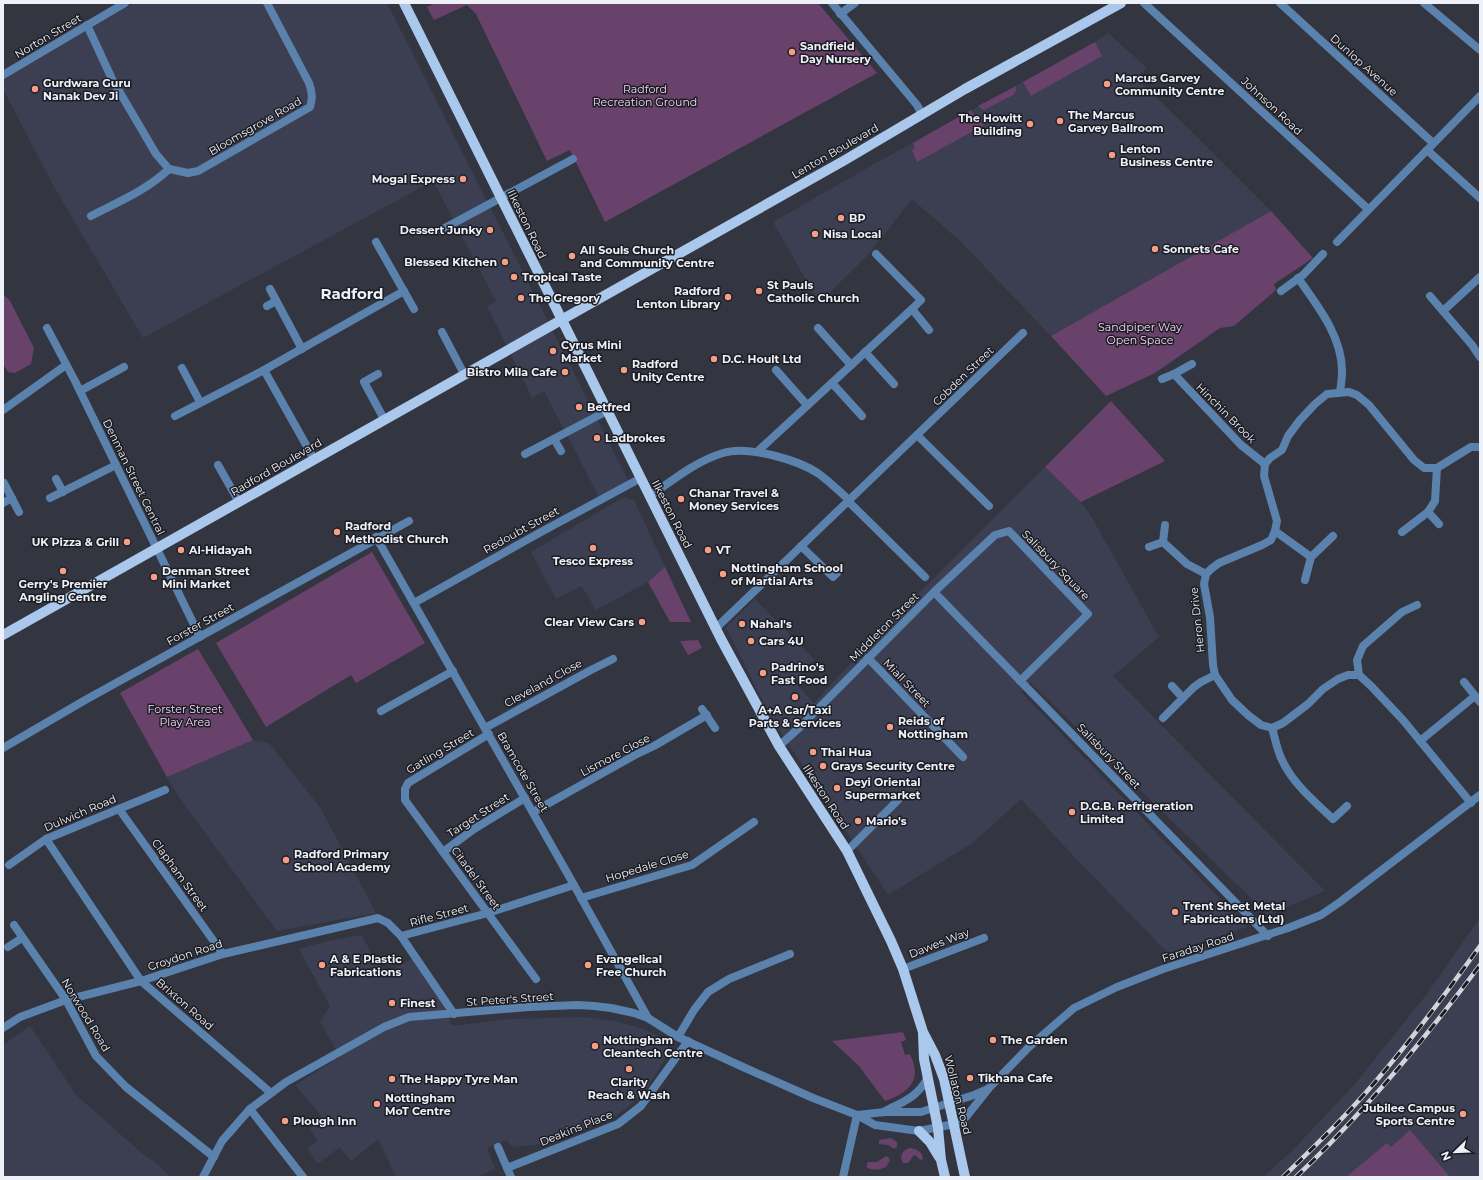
<svg xmlns="http://www.w3.org/2000/svg" width="1483" height="1180" viewBox="0 0 1483 1180" font-family="Montserrat,sans-serif">
<rect width="100%" height="100%" fill="#333541"/>
<!-- built -->
<g fill="#3c3f51">
<polygon points="134,3 387,3 629,482 599,497 544,391 532,398 487,306 496,301 433,181 143,338 53,185 3,89 3,80"/>
<polygon points="1108,33 1147,68 1136,78 1186,126 1271,211 1051,336 960,241 912,199 867,256 819,303 773,222 876,163 1095,42"/>
<polygon points="1045,467 1081,502 1091,516 1159,637 1113,676 1325,891 1268,915 1030,682 1021,692 1247,927 1168,953 1080,863 1021,799 974,842 888,895 770,716 726,627 755,599 814,659 803,670 795,683 814,703 875,637"/>
<polygon points="624,497 634,500 665,567 648,582 596,610 582,586 556,599 531,552"/>
<polygon points="253,740 269,743 320,807 376,913 277,931 178,796 167,777"/>
<polygon points="1480,918 1480,1177 1263,1177 1293,1150 1353,1086 1426,995"/>
<polygon points="362,935 374,959 387,973 413,958 444,1002 452,1026 511,1019 583,1017 615,1021 644,1029 668,1041 668,1050 664,1061 644,1092 630,1105 613,1118 544,1144 512,1147 507,1140 487,1148 495,1169 477,1177 396,1177 378,1139 351,1161 340,1147 318,1164 307,1148 318,1141 310,1129 322,1116 295,1085 340,1057 320,1022 330,1006 299,949 324,942"/>
<polygon points="30,1026 76,1095 144,1155 156,1163 171,1177 3,1177 3,1045"/>
</g>
<!-- green -->
<g fill="#68426a">
<polygon points="435,3 818,3 877,73 605,222 570,150 547,161 476,14 467,5 434,20 427,7"/>
<polygon points="1095,42 1102,56 1031,96 1023,82"/>
<polygon points="1016,86 1016,91 1013,95 984,110 978,106"/>
<polygon points="971,110 977,120 984,125 917,162 912,150 915,148 913,143"/>
<polygon points="1271,211 1313,258 1274,284 1276,290 1234,326 1220,328 1155,373 1106,396 1051,336"/>
<polygon points="3,294 10,301 34,348 31,364 15,373 8,372 3,364"/>
<polygon points="1111,401 1165,461 1081,502 1045,467"/>
<polygon points="372,552 425,643 356,683 351,675 266,727 216,643"/>
<polygon points="665,567 691,622 670,622 648,582"/>
<polygon points="698,640 702,648 688,655 680,641"/>
<polygon points="198,649 253,740 167,777 120,693"/>
<path d="M903,1032L906,1040L901,1042L905,1055L910,1054C912,1059 915,1066 915,1072C915,1088 898,1097 885,1101L859,1066L832,1041Z"/>
<polygon points="1410,1130 1450,1177 1346,1177 1387,1143 1391,1147"/>
<polygon points="891,1138 897,1142 897,1147 894,1149 888,1145 879,1144 879,1140"/>
<path d="M910,1148C916,1149 922,1151 923,1159L920,1160L916,1156L914,1155L908,1163H903C899,1156 902,1150 910,1148Z"/>
<path d="M886,1156L888,1157L890,1160L886,1167C879,1170 873,1171 866,1167L868,1162H877Z"/>
</g>
<g fill="none" stroke-linecap="round" stroke-linejoin="round">
<!-- minor -->
<g stroke="#5b81ad" stroke-width="8">
<polyline points="832,3 917,105 922,114"/>
<polyline points="1144,3 1368,209"/>
<polyline points="1280,3 1433,143"/>
<polyline points="1424,3 1480,50"/>
<polyline points="840,14 855,3"/>
<path d="M87,25L112,79L156,154L169,169L188,173L198,171L310,107C313,98 312,92 309,83L267,3"/>
<polyline points="3,75 125,3"/>
<polyline points="1427,150 1480,198"/>
<path d="M91,216C118,202 147,190 169,169"/>
<polyline points="441,230 573,159"/>
<polyline points="376,242 414,309"/>
<polyline points="1337,242 1480,96"/>
<polyline points="876,254 921,300 912,309 929,330"/>
<path d="M1298,278C1317,305 1342,336 1342,371C1342,378 1341,385 1340,392"/>
<polyline points="270,289 302,349"/>
<polyline points="1281,291 1303,275 1323,254"/>
<polyline points="1430,296 1472,345 1480,357"/>
<polyline points="267,306 276,301"/>
<polyline points="1443,311 1480,277"/>
<polyline points="47,328 75,381 200,637"/>
<polyline points="818,328 851,365"/>
<polyline points="442,332 464,374"/>
<polyline points="865,352 894,384"/>
<polyline points="182,368 200,402"/>
<polyline points="264,370 314,459"/>
<polyline points="776,370 807,405"/>
<polyline points="378,374 364,382 384,419"/>
<polyline points="1174,374 1241,445 1265,464"/>
<polyline points="1162,379 1174,374 1192,364"/>
<polyline points="832,383 862,416"/>
<polyline points="80,391 124,367"/>
<polyline points="3,410 66,365"/>
<polyline points="175,416 264,370 404,291"/>
<polyline points="917,435 989,506"/>
<polyline points="554,439 561,451"/>
<polyline points="757,452 912,309"/>
<polyline points="525,454 607,411"/>
<polyline points="218,465 239,502"/>
<polyline points="56,479 63,492"/>
<polyline points="4,483 19,512"/>
<path d="M650,496C673,480 696,461 723,453C747,445 799,460 819,474C830,482 839,491 849,500"/>
<polyline points="50,498 116,465"/>
<polyline points="848,501 925,577"/>
<polyline points="3,503 12,498"/>
<polyline points="1428,512 1439,524"/>
<polyline points="1165,525 1163,542 1187,564 1206,574"/>
<polyline points="1275,531 1311,557"/>
<polyline points="1402,532 1428,512 1435,501 1437,468"/>
<polyline points="376,537 574,885 648,1018"/>
<polyline points="801,546 833,577 837,573"/>
<polyline points="1149,547 1163,542"/>
<polyline points="1305,580 1311,557 1333,536"/>
<polyline points="934,592 1268,936"/>
<polyline points="414,603 541,532 641,478"/>
<polyline points="716,628 1023,333"/>
<polyline points="868,658 963,757"/>
<polyline points="1359,675 1357,660 1363,646 1402,612 1417,605"/>
<polyline points="1464,682 1480,702"/>
<polyline points="1172,686 1183,698"/>
<polyline points="702,709 715,728"/>
<polyline points="381,711 453,671"/>
<polyline points="1163,718 1194,687 1201,682 1215,675"/>
<polyline points="485,728 591,670 613,659"/>
<path d="M1272,728C1275,738 1277,750 1282,760C1293,784 1315,802 1333,819L1347,806"/>
<polyline points="489,734 408,783 405,789 405,800 536,979"/>
<polyline points="1420,741 1475,696"/>
<polyline points="779,746 800,727 934,592 995,535 1009,531 1088,614 1020,681"/>
<polyline points="3,748 87,699 409,521"/>
<polyline points="1471,803 1403,720 1371,686 1359,675 1348,675 1338,679 1323,689 1308,704 1283,723 1272,728 1261,725 1248,715 1232,700 1215,675 1213,665 1210,617 1204,584 1206,574 1211,569 1219,563 1262,545 1271,540 1275,531 1277,521 1264,476 1265,464 1270,458 1282,450 1288,436 1300,420 1315,404 1327,394 1349,392 1357,395 1369,405 1414,460 1424,468 1437,468 1471,447 1480,447"/>
<polyline points="119,809 223,954"/>
<polyline points="533,812 635,755 654,746 707,715"/>
<polyline points="46,839 141,981 271,1093"/>
<polyline points="847,851 898,800"/>
<polyline points="443,852 474,829 525,798"/>
<polyline points="9,865 46,839 165,790"/>
<polyline points="581,898 692,865 754,822"/>
<polyline points="14,925 66,1000 96,1056 126,1087 214,1157"/>
<polyline points="401,936 488,913 574,885"/>
<polyline points="8,947 22,938"/>
<polyline points="903,969 984,938"/>
<polyline points="3,1028 20,1017 66,1000 141,981 223,954 378,918 388,923 401,936 454,1014"/>
<polyline points="678,1037 694,1010 708,992 729,979 790,954"/>
<polyline points="250,1109 303,1177"/>
<polyline points="498,1147 511,1177"/>
<polyline points="507,1168 618,1124 641,1106 688,1041"/>
<polyline points="843,1177 857,1115"/>
</g>
<!-- tertiary -->
<g stroke="#5b81ad" stroke-width="8">
<path d="M885,1111C903,1102 918,1097 928,1077"/>
<polyline points="857,1115 885,1112 921,1112 974,1095 988,1089"/>
<polyline points="203,1177 222,1141 250,1109 286,1082 384,1027 409,1017 529,1007 577,1005 594,1006 611,1008 634,1013 648,1018 678,1037 743,1067 813,1098 857,1115 875,1125 919,1131 954,1124 960,1122 966,1117 989,1088 1029,1047 1074,1008 1117,987 1163,969 1288,928 1321,915 1340,902 1480,795"/>
</g>
<!-- primary -->
<g stroke="#aac8ec" stroke-width="10">
<polyline points="404,3 721,639 779,746 847,851 891,941 903,969 923,1032 935,1055 944,1079 965,1177"/>
<polyline points="3,635 845,160 965,89 1121,3"/>
<polyline points="923,1034 924,1059 938,1128 941,1160 945,1177"/>
<polyline points="919,1131 930,1142 939,1157"/>
</g>
<!-- rail casing -->
<g stroke="#d2d4dc" stroke-width="4.5">
<g id="rail">
<path d="M1283,1177C1315,1146 1347,1115 1376,1081C1413,1038 1447,992 1480,946"/>
<path d="M1296,1177C1365,1112 1424,1040 1480,965"/>
</g>
</g>
<!-- rail -->
<use href="#rail" stroke="#1c1d23" stroke-width="3" stroke-dasharray="9" stroke-linecap="butt"/>
</g>
<!-- markers -->
<g fill="#f49e86" stroke="#1c1d23" stroke-width="1.5">
<circle cx="792" cy="52" r="4"/>
<circle cx="1107" cy="84" r="4"/>
<circle cx="35" cy="89" r="4"/>
<circle cx="1060" cy="121" r="4"/>
<circle cx="1030" cy="124" r="4"/>
<circle cx="1112" cy="155" r="4"/>
<circle cx="463" cy="179" r="4"/>
<circle cx="841" cy="218" r="4"/>
<circle cx="490" cy="230" r="4"/>
<circle cx="815" cy="234" r="4"/>
<circle cx="1155" cy="249" r="4"/>
<circle cx="572" cy="256" r="4"/>
<circle cx="505" cy="262" r="4"/>
<circle cx="514" cy="277" r="4"/>
<circle cx="759" cy="291" r="4"/>
<circle cx="728" cy="297" r="4"/>
<circle cx="521" cy="298" r="4"/>
<circle cx="553" cy="351" r="4"/>
<circle cx="714" cy="359" r="4"/>
<circle cx="624" cy="370" r="4"/>
<circle cx="565" cy="372" r="4"/>
<circle cx="579" cy="407" r="4"/>
<circle cx="597" cy="438" r="4"/>
<circle cx="681" cy="499" r="4"/>
<circle cx="337" cy="532" r="4"/>
<circle cx="127" cy="542" r="4"/>
<circle cx="593" cy="548" r="4"/>
<circle cx="181" cy="550" r="4"/>
<circle cx="708" cy="550" r="4"/>
<circle cx="63" cy="571" r="4"/>
<circle cx="723" cy="574" r="4"/>
<circle cx="154" cy="577" r="4"/>
<circle cx="642" cy="622" r="4"/>
<circle cx="742" cy="624" r="4"/>
<circle cx="751" cy="641" r="4"/>
<circle cx="763" cy="673" r="4"/>
<circle cx="795" cy="697" r="4"/>
<circle cx="890" cy="727" r="4"/>
<circle cx="813" cy="752" r="4"/>
<circle cx="823" cy="766" r="4"/>
<circle cx="837" cy="788" r="4"/>
<circle cx="1072" cy="812" r="4"/>
<circle cx="858" cy="821" r="4"/>
<circle cx="286" cy="860" r="4"/>
<circle cx="1175" cy="912" r="4"/>
<circle cx="322" cy="965" r="4"/>
<circle cx="588" cy="965" r="4"/>
<circle cx="392" cy="1003" r="4"/>
<circle cx="993" cy="1040" r="4"/>
<circle cx="595" cy="1046" r="4"/>
<circle cx="629" cy="1069" r="4"/>
<circle cx="970" cy="1078" r="4"/>
<circle cx="392" cy="1079" r="4"/>
<circle cx="377" cy="1104" r="4"/>
<circle cx="1463" cy="1114" r="4"/>
<circle cx="285" cy="1121" r="4"/>
</g>
<g text-anchor="middle" dominant-baseline="central" stroke-width="3" stroke-linejoin="round" paint-order="stroke">
<!-- street labels -->
<g font-size="11" fill="#eff1f9" stroke="#1c1d23">
<text transform="translate(48 36) rotate(-31)">Norton Street</text>
<text transform="translate(1364 65) rotate(42)">Dunlop Avenue</text>
<text transform="translate(1272 106) rotate(43)">Johnson Road</text>
<text transform="translate(255 126) rotate(-30)">Bloomsgrove Road</text>
<text transform="translate(835 151) rotate(-30)">Lenton Boulevard</text>
<text transform="translate(527 224) rotate(64)">Ilkeston Road</text>
<text transform="translate(963 376) rotate(-44)">Cobden Street</text>
<text transform="translate(1226 413) rotate(45)">Hinchin Brook</text>
<text transform="translate(276 467) rotate(-30)">Radford Boulevard</text>
<text transform="translate(134 477) rotate(64)">Denman Street Central</text>
<text transform="translate(672 514) rotate(63)">Ilkeston Road</text>
<text transform="translate(521 530) rotate(-29)">Redoubt Street</text>
<text transform="translate(1056 565) rotate(46)">Salisbury Square</text>
<text transform="translate(1197 620) rotate(-96)">Heron Drive</text>
<text transform="translate(200 624) rotate(-29)">Forster Street</text>
<text transform="translate(884 627) rotate(-45)">Middleton Street</text>
<text transform="translate(543 683) rotate(-29)">Cleveland Close</text>
<text transform="translate(907 683) rotate(46)">Miall Street</text>
<text transform="translate(440 751) rotate(-31)">Gatling Street</text>
<text transform="translate(615 755) rotate(-28)">Lismore Close</text>
<text transform="translate(1109 756) rotate(46)">Salisbury Street</text>
<text transform="translate(523 772) rotate(60)">Bramcote Street</text>
<text transform="translate(826 797) rotate(57)">Ilkeston Road</text>
<text transform="translate(80 813) rotate(-23)">Dulwich Road</text>
<text transform="translate(478 815) rotate(-33)">Target Street</text>
<text transform="translate(647 866) rotate(-17)">Hopedale Close</text>
<text transform="translate(180 875) rotate(54)">Clapham Street</text>
<text transform="translate(476 878) rotate(54)">Citadel Street</text>
<text transform="translate(439 915) rotate(-15)">Rifle Street</text>
<text transform="translate(939 943) rotate(-21)">Dawes Way</text>
<text transform="translate(1198 947) rotate(-18)">Faraday Road</text>
<text transform="translate(185 955) rotate(-18)">Croydon Road</text>
<text transform="translate(510 999) rotate(-4)">St Peter's Street</text>
<text transform="translate(185 1004) rotate(41)">Brixton Road</text>
<text transform="translate(86 1015) rotate(59)">Norwood Road</text>
<text transform="translate(958 1095) rotate(76)">Wollaton Road</text>
<text transform="translate(576 1128) rotate(-22)">Deakins Place</text>
</g>
<!-- poi labels -->
<g font-size="11" font-weight="bold" fill="#eff1f9" stroke="#1c1d23" text-anchor="start">
<text x="800" y="46">Sandfield<tspan x="800" dy="13">Day Nursery</tspan></text>
<text x="1115" y="78">Marcus Garvey<tspan x="1115" dy="13">Community Centre</tspan></text>
<text x="43" y="83">Gurdwara Guru<tspan x="43" dy="13">Nanak Dev Ji</tspan></text>
<text x="1068" y="115">The Marcus<tspan x="1068" dy="13">Garvey Ballroom</tspan></text>
<text x="1022" y="118" text-anchor="end">The Howitt<tspan x="1022" dy="13">Building</tspan></text>
<text x="1120" y="149">Lenton<tspan x="1120" dy="13">Business Centre</tspan></text>
<text x="455" y="179" text-anchor="end">Mogal Express</text>
<text x="849" y="218">BP</text>
<text x="482" y="230" text-anchor="end">Dessert Junky</text>
<text x="823" y="234">Nisa Local</text>
<text x="1163" y="249">Sonnets Cafe</text>
<text x="580" y="250">All Souls Church<tspan x="580" dy="13">and Community Centre</tspan></text>
<text x="497" y="262" text-anchor="end">Blessed Kitchen</text>
<text x="522" y="277">Tropical Taste</text>
<text x="767" y="285">St Pauls<tspan x="767" dy="13">Catholic Church</tspan></text>
<text x="720" y="291" text-anchor="end">Radford<tspan x="720" dy="13">Lenton Library</tspan></text>
<text x="529" y="298">The Gregory</text>
<text x="561" y="345">Cyrus Mini<tspan x="561" dy="13">Market</tspan></text>
<text x="722" y="359">D.C. Hoult Ltd</text>
<text x="632" y="364">Radford<tspan x="632" dy="13">Unity Centre</tspan></text>
<text x="557" y="372" text-anchor="end">Bistro Mila Cafe</text>
<text x="587" y="407">Betfred</text>
<text x="605" y="438">Ladbrokes</text>
<text x="689" y="493">Chanar Travel &amp;<tspan x="689" dy="13">Money Services</tspan></text>
<text x="345" y="526">Radford<tspan x="345" dy="13">Methodist Church</tspan></text>
<text x="119" y="542" text-anchor="end">UK Pizza &amp; Grill</text>
<text x="189" y="550">Al-Hidayah</text>
<text x="716" y="550">VT</text>
<text x="593" y="561" text-anchor="middle">Tesco Express</text>
<text x="731" y="568">Nottingham School<tspan x="731" dy="13">of Martial Arts</tspan></text>
<text x="162" y="571">Denman Street<tspan x="162" dy="13">Mini Market</tspan></text>
<text x="63" y="584" text-anchor="middle">Gerry's Premier<tspan x="63" dy="13">Angling Centre</tspan></text>
<text x="634" y="622" text-anchor="end">Clear View Cars</text>
<text x="750" y="624">Nahal's</text>
<text x="759" y="641">Cars 4U</text>
<text x="771" y="667">Padrino's<tspan x="771" dy="13">Fast Food</tspan></text>
<text x="795" y="710" text-anchor="middle">A+A Car/Taxi<tspan x="795" dy="13">Parts &amp; Services</tspan></text>
<text x="898" y="721">Reids of<tspan x="898" dy="13">Nottingham</tspan></text>
<text x="821" y="752">Thai Hua</text>
<text x="831" y="766">Grays Security Centre</text>
<text x="845" y="782">Deyi Oriental<tspan x="845" dy="13">Supermarket</tspan></text>
<text x="1080" y="806">D.G.B. Refrigeration<tspan x="1080" dy="13">Limited</tspan></text>
<text x="866" y="821">Mario's</text>
<text x="294" y="854">Radford Primary<tspan x="294" dy="13">School Academy</tspan></text>
<text x="1183" y="906">Trent Sheet Metal<tspan x="1183" dy="13">Fabrications (Ltd)</tspan></text>
<text x="330" y="959">A &amp; E Plastic<tspan x="330" dy="13">Fabrications</tspan></text>
<text x="596" y="959">Evangelical<tspan x="596" dy="13">Free Church</tspan></text>
<text x="400" y="1003">Finest</text>
<text x="603" y="1040">Nottingham<tspan x="603" dy="13">Cleantech Centre</tspan></text>
<text x="1001" y="1040">The Garden</text>
<text x="978" y="1078">Tikhana Cafe</text>
<text x="400" y="1079">The Happy Tyre Man</text>
<text x="629" y="1082" text-anchor="middle">Clarity<tspan x="629" dy="13">Reach &amp; Wash</tspan></text>
<text x="385" y="1098">Nottingham<tspan x="385" dy="13">MoT Centre</tspan></text>
<text x="1455" y="1108" text-anchor="end">Jubilee Campus<tspan x="1455" dy="13">Sports Centre</tspan></text>
<text x="293" y="1121">Plough Inn</text>
</g>
<!-- park labels -->
<g font-size="11" fill="#f7d5f8" stroke="#1c1d23">
<text x="645" y="89">Radford<tspan x="645" dy="13">Recreation Ground</tspan></text>
<text x="1140" y="327">Sandpiper Way<tspan x="1140" dy="13">Open Space</tspan></text>
<text x="185" y="709">Forster Street<tspan x="185" dy="13">Play Area</tspan></text>
</g>
<!-- district labels -->
<g font-size="15" font-weight="bold" fill="#eff1f9" stroke="#1c1d23">
<text x="352" y="293">Radford</text>
</g>
</g>
<!-- border -->
<rect width="1483" height="1180" fill="none" stroke="#eff1f9" stroke-width="8"/>
<!-- north arrow -->
<g transform="translate(1455 1152) rotate(247)" stroke="#1c1d23" stroke-width="3" paint-order="stroke">
<path d="M0-3L7 15L0 10L-7 15Z" fill="#eff1f9"/>
<text y="-6" font-size="11" font-weight="bold" text-anchor="middle" fill="#eff1f9">N</text>
</g>
</svg>
